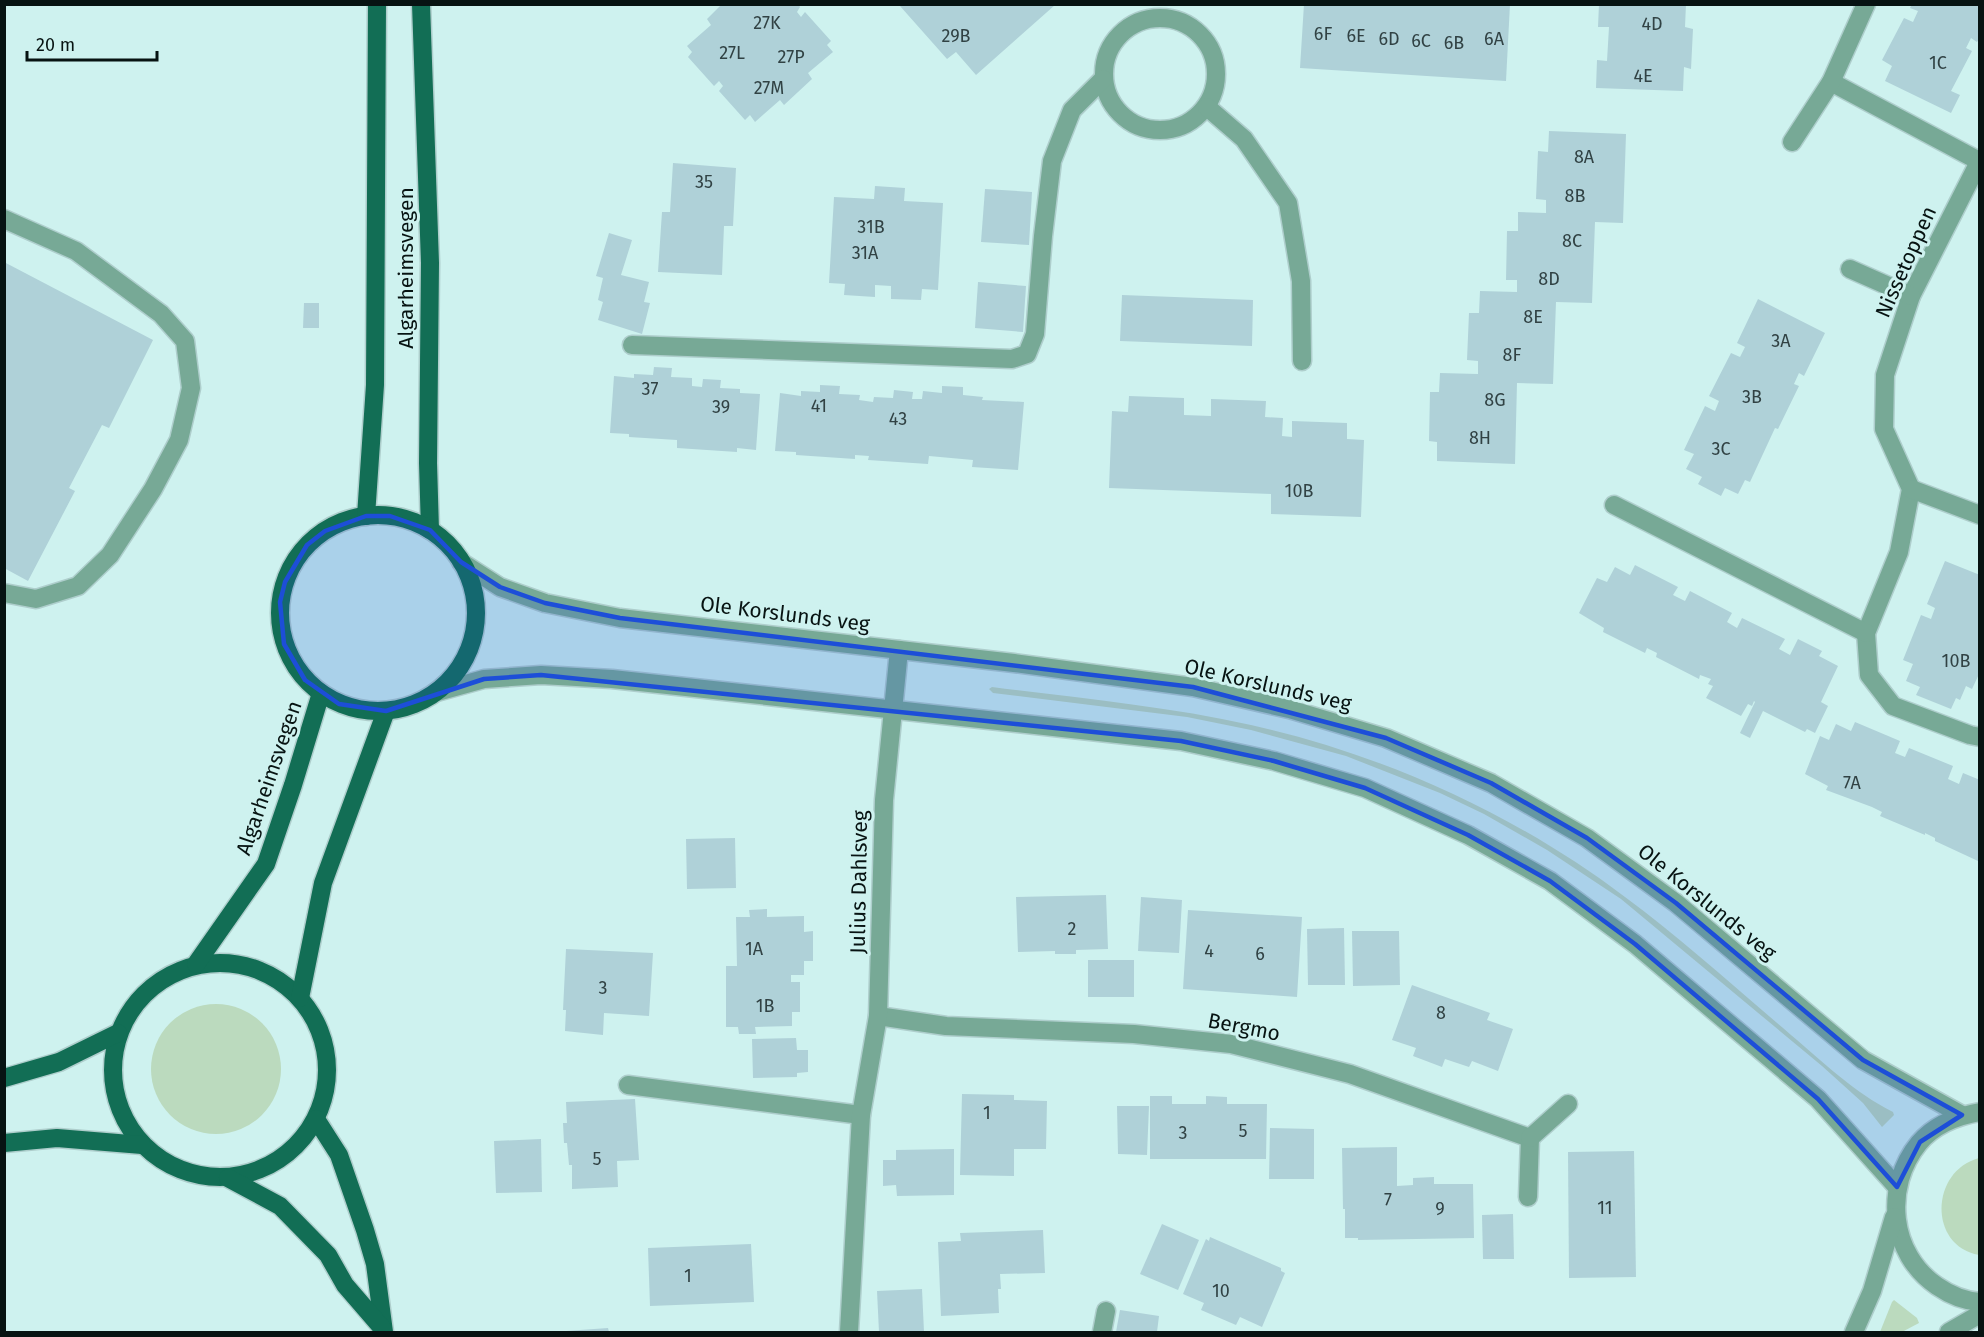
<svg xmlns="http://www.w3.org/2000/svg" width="1984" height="1337" viewBox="0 0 1984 1337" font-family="'Fira Sans',sans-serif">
<rect width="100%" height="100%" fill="#cef2ef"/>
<!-- green -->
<g fill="#bbdabe">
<path d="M992,687C1078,698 1166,706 1251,725C1385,755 1515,814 1625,897C1683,940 1736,988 1791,1035C1823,1062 1855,1093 1893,1112L1894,1115L1882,1127L1863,1103L1822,1066L1621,899L1547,850L1484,814L1440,793L1346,756L1251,730L1187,717L993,693L989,689Z"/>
<circle cx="216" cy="1069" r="65"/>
<path d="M1979,1158H1980L1979,1255C1928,1246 1930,1171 1979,1158Z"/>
<polygon points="1894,1300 1917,1318 1919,1323 1902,1332 1880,1332 1892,1302"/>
</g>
<!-- building -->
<g fill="#afd1d8">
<polygon points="722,4 798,4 800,7 797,12 801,17 805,12 831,41 827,45 833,52 808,73 812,79 784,105 780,100 755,122 750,115 745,120 719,91 723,86 719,81 714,86 688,57 692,52 687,46 711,25 707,19"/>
<polygon points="1304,4 1510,4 1506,81 1300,68"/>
<polygon points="1599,4 1686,4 1685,27 1693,29 1691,69 1684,67 1683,91 1596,88 1597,60 1607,61 1609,27 1598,27"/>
<polygon points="1912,4 1980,4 1980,37 1977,42 1971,38 1966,48 1972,51 1951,91 1960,95 1951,113 1885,81 1892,66 1882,60 1904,18 1913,22 1918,11 1910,8"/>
<polygon points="902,5 1055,5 976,75 956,52 947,59 900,6"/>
<polygon points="1549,131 1626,134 1623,223 1595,222 1592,303 1556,302 1553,384 1517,383 1515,464 1437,461 1437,442 1429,441 1430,392 1439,392 1440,373 1478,374 1478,361 1467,360 1469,313 1479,313 1480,291 1517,292 1517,280 1506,280 1507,231 1518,231 1518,212 1546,213 1546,200 1536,199 1538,151 1548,152"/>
<polygon points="673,163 736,168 733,226 724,226 722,275 658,272 662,212 670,212"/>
<polygon points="875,186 905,188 904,201 943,203 938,290 922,289 921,300 891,299 891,286 875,285 875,297 844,295 845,284 829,283 834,197 874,199"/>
<polygon points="985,189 1032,192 1029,245 981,242"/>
<polygon points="609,233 632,240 621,275 649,282 644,302 650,303 642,334 598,320 603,302 598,300 603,278 596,276"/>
<polygon points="4,262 153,340 109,428 102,425 69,488 75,491 28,581 4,568"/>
<polygon points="978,282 1026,286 1023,332 975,328"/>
<polygon points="1122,295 1253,300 1252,346 1120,341"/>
<polygon points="1758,299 1825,333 1804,376 1799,373 1794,384 1799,386 1778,429 1775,428 1750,482 1745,480 1738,494 1725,488 1721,496 1698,484 1702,477 1686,469 1694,454 1684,450 1705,406 1715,411 1719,401 1709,396 1731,353 1740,357 1745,347 1737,343"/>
<polygon points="304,303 319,303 319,328 303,328"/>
<polygon points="654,367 672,368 671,377 692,378 692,386 702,387 703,379 721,380 720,388 740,389 740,393 760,394 756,450 737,448 737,452 677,448 677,440 629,437 629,434 610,433 614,376 634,378 634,374 653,375"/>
<polygon points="820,385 840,386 839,394 860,395 859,400 873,402 874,397 893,398 894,390 913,392 912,399 922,399 923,391 942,393 942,386 963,387 963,395 983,397 982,400 1024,402 1018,470 972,467 973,460 929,456 928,464 868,460 869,456 855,455 855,459 796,455 796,452 775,451 780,393 801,396 801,391 820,392"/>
<polygon points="1129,396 1184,398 1184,415 1211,416 1211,399 1266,401 1265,417 1283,418 1282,436 1292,437 1292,421 1347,423 1347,439 1364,440 1361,517 1271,514 1271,494 1109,488 1112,411 1128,412"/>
<polygon points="1945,561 1980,575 1980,672 1972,689 1966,686 1960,700 1956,698 1951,709 1916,695 1920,687 1906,681 1913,664 1903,660 1921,615 1931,619 1935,608 1927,604"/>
<polygon points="1635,565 1678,587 1673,595 1685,601 1690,591 1732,613 1727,622 1737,628 1742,618 1785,639 1779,649 1790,655 1798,639 1822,651 1819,656 1838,666 1821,702 1828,706 1815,733 1807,729 1805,732 1763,711 1750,738 1740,733 1755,702 1754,701 1752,706 1748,704 1741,716 1706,698 1713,686 1708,684 1711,679 1700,675 1699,679 1656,657 1657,653 1647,648 1645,653 1603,632 1604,628 1579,613 1597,578 1607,582 1615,567 1630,575"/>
<polygon points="1855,722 1900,741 1895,753 1905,757 1909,748 1953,766 1948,779 1959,784 1963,773 1980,780 1978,861 1935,841 1935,838 1925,833 1925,835 1880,816 1882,812 1872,807 1826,790 1828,786 1805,774 1820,736 1829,740 1836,724 1851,731"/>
<polygon points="735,838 736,888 687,889 686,839"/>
<polygon points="1106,895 1108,949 1076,950 1076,954 1055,954 1055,951 1018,952 1016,897"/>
<polygon points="1141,897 1182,900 1179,953 1138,951"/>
<polygon points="767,909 767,917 804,916 804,932 813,931 813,961 804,961 804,975 791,975 791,982 800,982 800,1012 792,1012 792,1026 755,1027 756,1034 739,1034 738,1027 726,1027 726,966 737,966 736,917 750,917 749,910"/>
<polygon points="1188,910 1302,917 1297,997 1183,989"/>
<polygon points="1344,928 1345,985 1308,985 1307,929"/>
<polygon points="1352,931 1399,931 1400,985 1353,986"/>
<polygon points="566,949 653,953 649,1016 604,1013 603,1035 565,1031 566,1010 563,1010"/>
<rect x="1088" y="960" width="46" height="37"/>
<polygon points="1412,985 1490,1013 1487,1020 1513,1029 1498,1071 1472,1061 1469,1067 1445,1059 1442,1067 1413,1056 1416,1048 1392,1040"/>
<polygon points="796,1038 797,1050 808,1050 808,1072 797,1073 797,1077 753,1078 752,1039"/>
<polygon points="962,1094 1014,1095 1014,1100 1047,1101 1046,1149 1014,1149 1014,1176 960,1175"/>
<polygon points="1150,1096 1172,1096 1172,1104 1206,1104 1206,1096 1227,1097 1227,1104 1267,1104 1266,1159 1150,1159"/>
<polygon points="635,1099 639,1160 617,1161 618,1187 572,1189 572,1165 569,1165 567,1143 564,1143 563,1123 567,1123 566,1102"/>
<polygon points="1117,1106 1149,1106 1147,1155 1118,1154"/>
<polygon points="1270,1128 1314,1129 1314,1179 1269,1179"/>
<polygon points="541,1139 542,1192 496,1193 494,1141"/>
<polygon points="1397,1147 1397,1186 1413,1185 1413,1178 1434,1177 1434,1184 1473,1184 1474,1238 1358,1240 1358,1238 1345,1238 1345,1209 1343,1209 1342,1148"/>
<polygon points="954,1149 954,1195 897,1196 896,1185 883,1186 883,1160 896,1160 896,1150"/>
<polygon points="1634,1151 1636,1277 1569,1278 1568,1152"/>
<polygon points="1513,1214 1514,1259 1483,1259 1482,1215"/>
<polygon points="1162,1224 1199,1240 1178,1290 1140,1274"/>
<polygon points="1043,1230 1045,1273 1000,1274 1001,1289 998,1289 999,1313 941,1316 938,1242 961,1241 960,1233"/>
<polygon points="1210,1237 1281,1268 1281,1271 1285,1273 1262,1327 1240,1317 1236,1325 1201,1310 1204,1303 1183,1294 1206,1239 1209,1241"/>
<polygon points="751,1244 754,1302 650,1306 648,1248"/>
<polygon points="922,1289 924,1332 879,1332 877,1291"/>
<polygon points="1120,1310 1159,1316 1157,1332 1116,1332"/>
<polygon points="608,1328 609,1332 566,1332 566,1331"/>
</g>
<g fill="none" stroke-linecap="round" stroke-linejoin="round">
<!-- minor casing -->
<g stroke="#aececc" stroke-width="21">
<g id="minor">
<circle cx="1160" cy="74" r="56"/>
<polyline points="1831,82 1979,161"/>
<polyline points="1207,107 1244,139 1288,203 1301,281 1302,361"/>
<polyline points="1792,142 1831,82 1866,4"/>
<polyline points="1980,160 1911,296 1885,375 1884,429 1911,489 1899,552 1866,633 1869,675 1893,706 1970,735 1980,737"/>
<polyline points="4,219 76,251 161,314 185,341 191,388 179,440 153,489 110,555 78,586 36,599 4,593"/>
<polyline points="1850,269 1911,296"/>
<polyline points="632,345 1012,359 1027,354 1035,334 1043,236 1052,161 1072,110 1103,79"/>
<polyline points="1911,489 1980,515"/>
<polyline points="1614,505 1866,633"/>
<polyline points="461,562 500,587 545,603 620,618 1014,663 1193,687 1289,709 1386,738 1491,783 1587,838 1676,903 1863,1060 1962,1115"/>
<polyline points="437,692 484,679 541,675 612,679 1181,741 1274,761 1365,788 1468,835 1550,881 1635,944 1818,1099 1897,1187"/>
<polyline points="878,1016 946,1026 1134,1034 1231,1044 1350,1074 1530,1138 1528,1197"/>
<polyline points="628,1085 861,1115"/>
<path d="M1980,1112C1957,1116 1934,1125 1919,1143C1883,1187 1890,1254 1937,1286C1950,1295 1964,1301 1980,1302"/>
<polyline points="1530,1138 1568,1104"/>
<polyline points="849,1332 861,1115 878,1016 884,800 899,650"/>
<polyline points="1102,1332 1106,1311"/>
<polyline points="1854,1332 1872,1291 1894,1217"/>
<polyline points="1949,1332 1980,1314"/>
</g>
</g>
<!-- major casing -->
<g stroke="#aececc" stroke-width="21">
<g id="major">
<polyline points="421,4 430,263 428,463 430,530"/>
<circle cx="378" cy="613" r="98"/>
<polyline points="366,516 375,385 377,4"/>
<circle cx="220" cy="1070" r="107"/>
<polyline points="196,964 266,864 293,785 321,693"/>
<polyline points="300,998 323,883 386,711"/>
<polyline points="4,1078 59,1062 118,1033"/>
<polyline points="316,1119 339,1155 365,1230 375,1264 384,1332"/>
<polyline points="4,1143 57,1138 142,1145"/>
<polyline points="228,1178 280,1206 328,1255 345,1285 383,1329"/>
</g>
</g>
<!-- minor -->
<use href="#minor" stroke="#77a996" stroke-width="18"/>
<!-- major -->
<use href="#major" stroke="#126e55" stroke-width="18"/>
</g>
<!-- marked area -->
<path fill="#1d4ed8" fill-opacity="0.2" stroke="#1d4ed8" stroke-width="4.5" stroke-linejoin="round" d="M366,516H390L430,530L461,562L500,587L545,603L620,618L1193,687L1386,738L1491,783L1587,838L1676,903L1863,1060L1962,1115L1920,1142L1897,1187L1818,1099L1635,944L1550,881L1468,835L1365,788L1274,761L1181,741L541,675L484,679L386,711L339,704L305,680L284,644L280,602L285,582L307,545L325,531Z"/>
<g text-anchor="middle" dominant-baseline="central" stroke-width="6" stroke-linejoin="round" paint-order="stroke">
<!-- number labels -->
<g font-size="18" fill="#314244">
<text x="767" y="23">27K</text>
<text x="1652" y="24">4D</text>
<text x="1323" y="34">6F</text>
<text x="956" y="36">29B</text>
<text x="1356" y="36">6E</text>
<text x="1389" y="39">6D</text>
<text x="1494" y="39">6A</text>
<text x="1421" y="41">6C</text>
<text x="1454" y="43">6B</text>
<text x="732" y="53">27L</text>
<text x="791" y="57">27P</text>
<text x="1938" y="63">1C</text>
<text x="1643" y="76">4E</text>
<text x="769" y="88">27M</text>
<text x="1584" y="157">8A</text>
<text x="704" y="182">35</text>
<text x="1575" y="196">8B</text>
<text x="871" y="227">31B</text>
<text x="1572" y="241">8C</text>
<text x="865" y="253">31A</text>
<text x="1549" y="279">8D</text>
<text x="1533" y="317">8E</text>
<text x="1781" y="341">3A</text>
<text x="1512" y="355">8F</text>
<text x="650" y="389">37</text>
<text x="1752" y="397">3B</text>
<text x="1495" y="400">8G</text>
<text x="819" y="406">41</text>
<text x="721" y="407">39</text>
<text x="898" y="419">43</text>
<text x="1480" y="438">8H</text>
<text x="1721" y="449">3C</text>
<text x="1299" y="491">10B</text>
<text x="1956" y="661">10B</text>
<text x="1852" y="783">7A</text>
<text x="1072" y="929">2</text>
<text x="754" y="949">1A</text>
<text x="1209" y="951">4</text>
<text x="1260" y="954">6</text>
<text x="603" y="988">3</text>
<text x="765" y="1006">1B</text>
<text x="1441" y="1013">8</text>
<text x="987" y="1113">1</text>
<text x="1243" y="1131">5</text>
<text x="1183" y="1133">3</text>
<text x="597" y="1159">5</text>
<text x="1388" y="1200">7</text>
<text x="1605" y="1208">11</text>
<text x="1440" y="1209">9</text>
<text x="688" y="1276">1</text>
<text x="1221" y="1291">10</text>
</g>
<!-- street labels -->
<g font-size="21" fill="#071312" stroke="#cef2ef">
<text transform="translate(1906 262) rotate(-66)">Nissetoppen</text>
<text transform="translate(406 268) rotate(-90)">Algarheimsvegen</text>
<text transform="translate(785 614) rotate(7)">Ole Korslunds veg</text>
<text transform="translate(1268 685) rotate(13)">Ole Korslunds veg</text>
<text transform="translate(269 778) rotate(-71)">Algarheimsvegen</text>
<text transform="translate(859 882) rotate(-89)">Julius Dahlsveg</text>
<text transform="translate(1707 902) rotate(39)">Ole Korslunds veg</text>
<text transform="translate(1244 1027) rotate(11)">Bergmo</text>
</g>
</g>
<!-- border -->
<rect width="1984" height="1337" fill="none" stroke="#071312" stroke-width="12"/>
<!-- scale -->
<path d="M27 51v9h130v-9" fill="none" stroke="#071312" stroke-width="3"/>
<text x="36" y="51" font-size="18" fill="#071312" stroke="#cef2ef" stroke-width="4.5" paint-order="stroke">20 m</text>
</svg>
